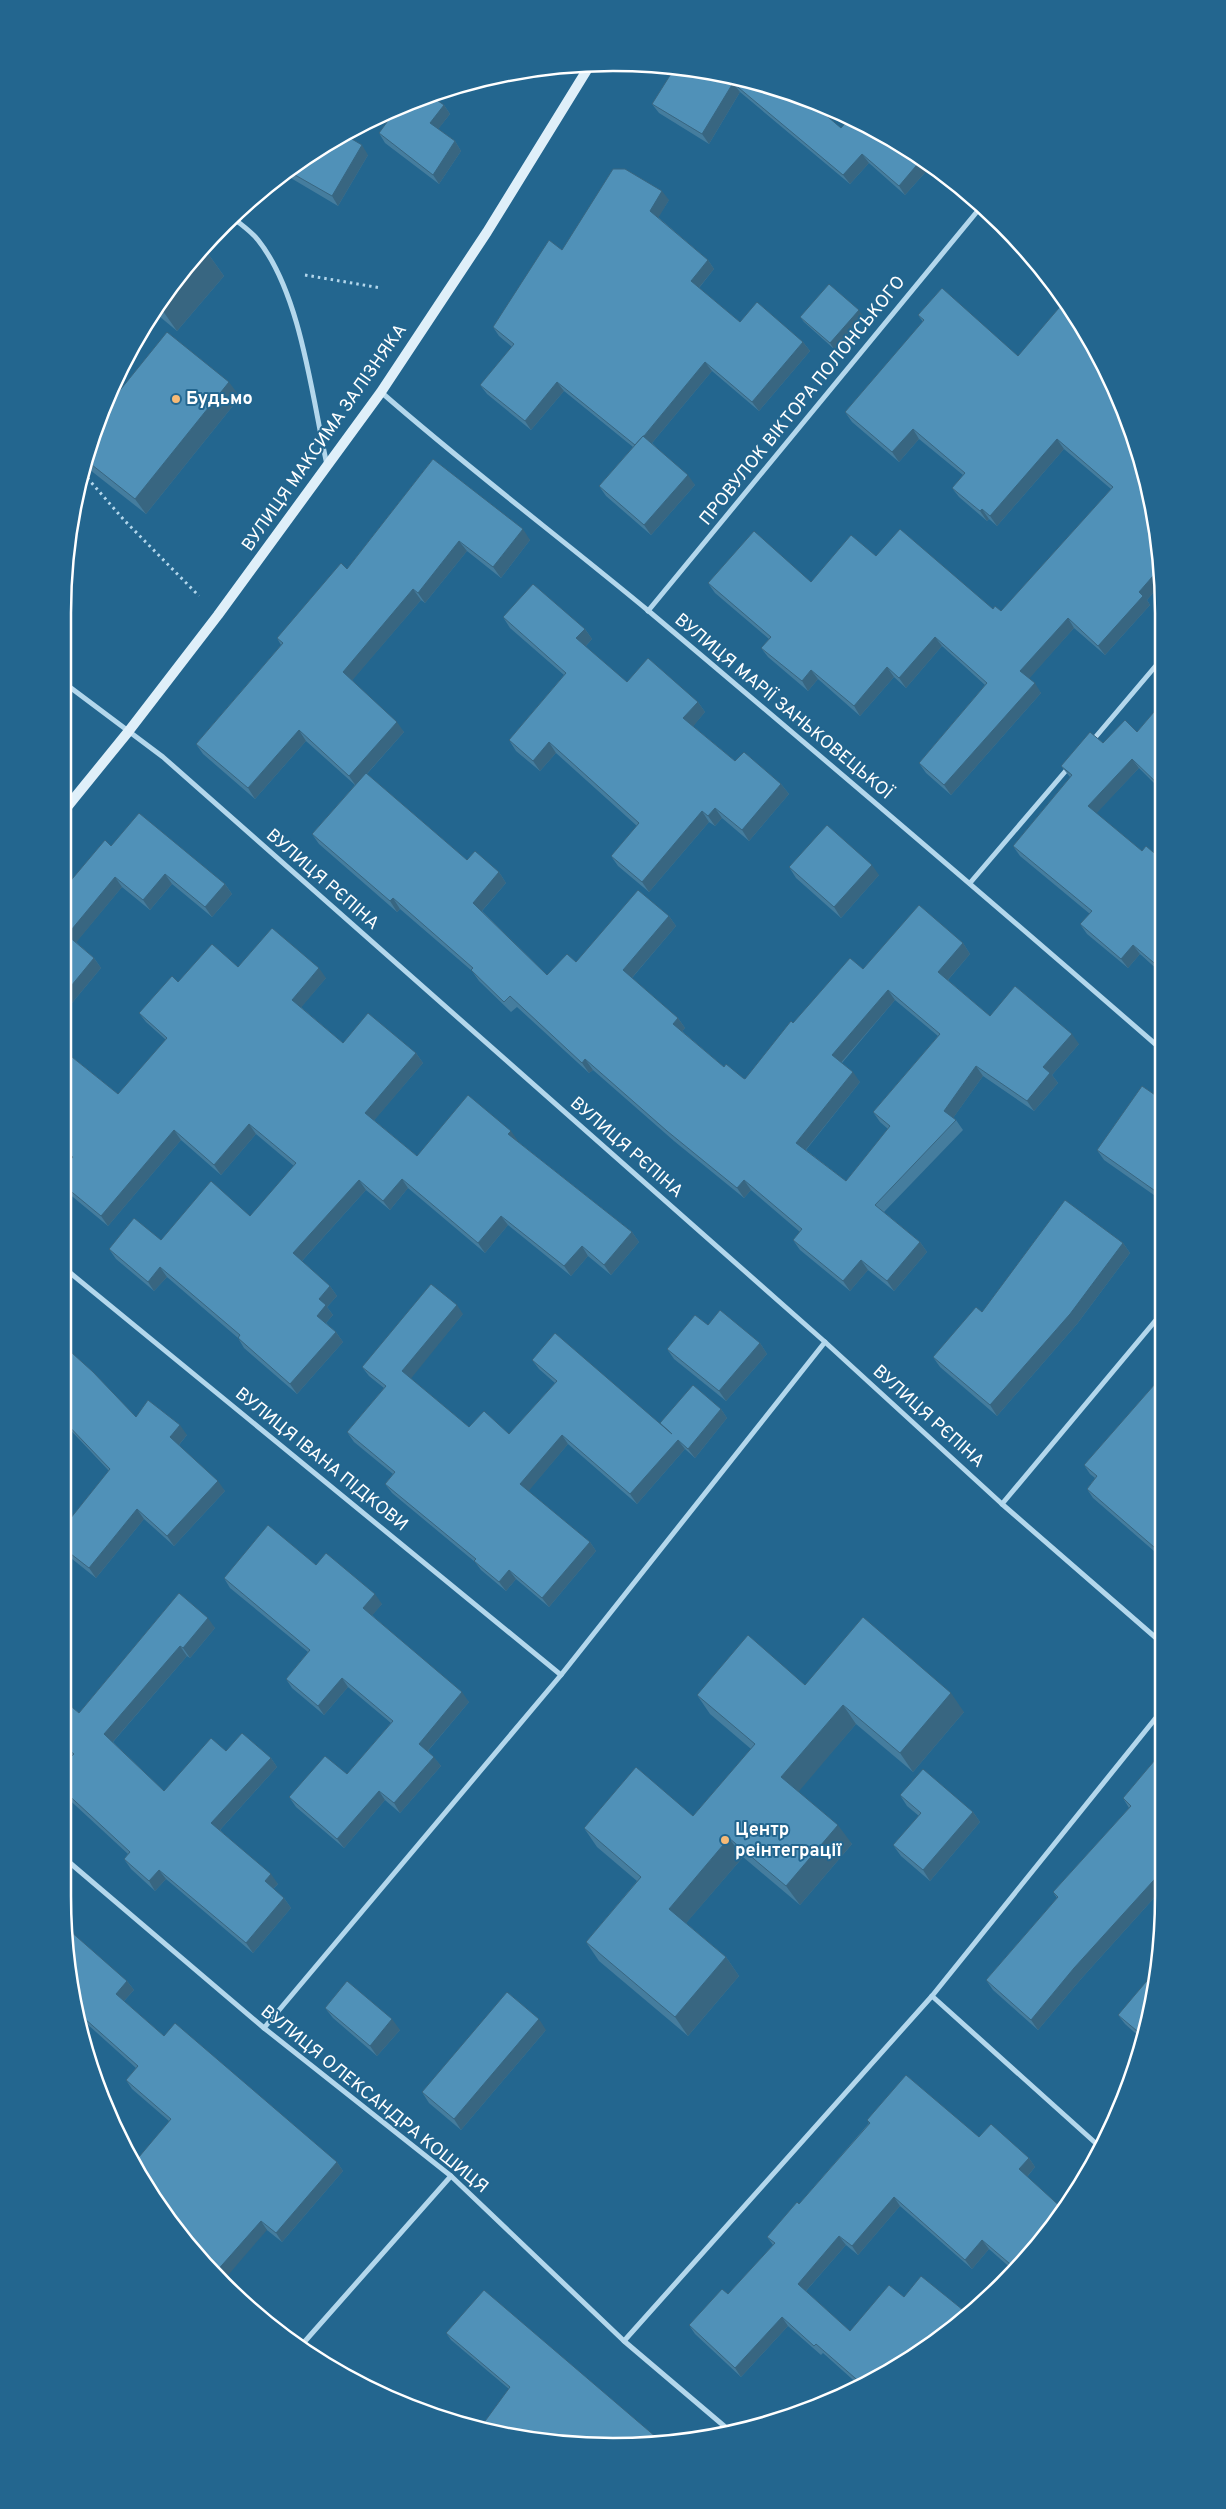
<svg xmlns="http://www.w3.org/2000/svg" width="1226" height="2509" viewBox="0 0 1226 2509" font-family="Overpass,sans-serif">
<rect width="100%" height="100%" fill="#23668f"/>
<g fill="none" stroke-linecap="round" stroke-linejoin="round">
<!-- path -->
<g stroke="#b3d7ec" stroke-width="3" stroke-dasharray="2.5 4" stroke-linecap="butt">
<polyline points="305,275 381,288"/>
<polyline points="83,473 124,520 199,596"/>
</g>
<!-- street -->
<g stroke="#b3d7ec" stroke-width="5">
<path d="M232,217C240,224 251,231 258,240C301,294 312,397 327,465"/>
<path d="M381,392C469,469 562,539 651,613C822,757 992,902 1161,1049"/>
<polyline points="648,611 980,208"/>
<polyline points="63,682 163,757 825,1342 1002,1504 1163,1644"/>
<polyline points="1093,740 1159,662"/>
<polyline points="970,883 1069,767"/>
<polyline points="63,1267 561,1675"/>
<polyline points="1002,1504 1161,1314"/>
<polyline points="63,1857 264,2028 451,2176 624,2341 730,2431"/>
<polyline points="932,1996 1100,2147"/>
<polyline points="264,2028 561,1675 825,1342"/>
<polyline points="624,2341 932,1996 1163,1709"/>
<polyline points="299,2348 451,2176"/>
</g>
<!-- secondary -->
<polyline stroke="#dfeff9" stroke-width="10" points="63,812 128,732 218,615 381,392 487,232 590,65"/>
</g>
<!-- wall -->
<g fill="#457d9e" fill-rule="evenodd">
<polygon points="721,73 841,128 931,166 905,195 869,163 850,184 740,92 709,144 659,113 652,104"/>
<polygon points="444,105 450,114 438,129 455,141 461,151 439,184 385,143 379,133"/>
<polygon points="307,155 368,155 338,206 284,174"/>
<polygon points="669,200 658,217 708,260 714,269 699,288 740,322 803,342 810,351 759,411 712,371 652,443 695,485 651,535 606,496 599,486 633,447 564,391 531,430 487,394 480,385 512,347 499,336 493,327 562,250"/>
<polygon points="204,248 224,276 177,331 153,311 155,307"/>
<polygon points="942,288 1159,541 1159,586 1147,600 1150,605 1105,655 1074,628 1029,678 1041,693 951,795 926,773 919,763 985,685 942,646 906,688 894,677 860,716 818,679 808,691 768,657 761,648 769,639 715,593 708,583 811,582 876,556 993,609 1001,611 1111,489 1064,449 997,526 989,519 987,521 959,497 952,488 963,475 919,439 899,462 852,422 845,412 923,322 918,315"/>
<polygon points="863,316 834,349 804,322 800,317"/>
<polygon points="240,397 146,514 85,466 100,415"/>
<path d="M433,459L530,540L501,578L467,551L425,603L421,600L352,680L404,732L367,774L467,860L499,872L506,883L482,911L547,975L576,962L669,916L676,926L632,978L678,1018L685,1028L682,1031L724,1067L743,1078L745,1079L793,1023L863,969L963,943L970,954L948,980L990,1016L1079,1044L1052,1075L1058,1083L1034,1111L983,1076L953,1118L956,1120L963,1130L884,1212L920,1242L927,1252L894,1291L868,1270L850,1291L800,1250L793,1240L800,1232L751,1190L744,1198L674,1141L593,1070L589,1073L517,1007L511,1012L479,981L472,971L400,909L397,912L319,844L312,834L355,785L306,741L255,799L203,754L196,744L281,645L277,638L347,569ZM895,1000L938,1036L873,1112L880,1122L888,1129L846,1181L806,1150L860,1082L842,1063Z"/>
<polygon points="503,617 585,629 592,639 585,647 627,682 698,702 705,712 693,726 735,761 781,784 789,794 749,841 722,818 715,826 709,822 649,892 618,866 611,856 637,826 556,753 540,771 516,751 509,740 564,675 510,628"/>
<polygon points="1159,706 1160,789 1139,768 1096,813 1142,851 1160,858 1160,972 1140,954 1128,968 1087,934 1080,924 1090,914 1020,856 1013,846 1070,777 1061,766 1103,743 1137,732"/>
<polygon points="111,846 225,884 232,894 212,917 172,884 150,910 122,887 76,942 94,958 101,968 62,1015 62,891"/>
<polygon points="789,867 879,875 841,918 796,878"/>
<polygon points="238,967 326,978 301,1007 343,1043 416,1053 423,1063 374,1120 417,1156 518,1141 517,1141 632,1232 639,1242 611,1275 588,1256 571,1276 508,1225 485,1253 408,1188 390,1210 366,1190 302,1261 330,1286 337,1296 327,1307 333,1315 326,1323 336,1332 343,1342 297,1394 244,1348 238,1338 167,1277 154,1291 116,1259 109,1249 161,1240 250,1216 294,1166 256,1134 221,1175 181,1140 108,1226 62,1188 62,1169 71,1160 62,1153 62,1049 118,1094 166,1040 146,1022 139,1013 178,982"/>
<polygon points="1161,1099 1161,1200 1104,1160 1097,1150"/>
<polygon points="1123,1243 1130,1253 1077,1324 997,1416 940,1367 933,1357 982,1312"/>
<polygon points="463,1314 410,1378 469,1427 509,1434 555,1383 539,1369 532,1360 661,1424 721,1409 727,1418 695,1458 685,1449 637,1504 568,1444 528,1491 590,1542 596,1551 549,1607 516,1579 506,1591 481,1570 475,1562 392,1493 385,1484 393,1474 354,1442 347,1432 384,1388 369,1376 362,1367"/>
<polygon points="708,1325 760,1343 767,1354 726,1401 674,1359 667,1349"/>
<polygon points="62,1344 136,1417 187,1435 179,1445 225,1491 174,1546 144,1519 96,1578 62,1551 62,1529 109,1471 62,1421"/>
<polygon points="1162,1376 1162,1558 1093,1498 1087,1489 1095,1478 1090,1474 1084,1465"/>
<polygon points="316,1565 382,1604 372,1615 469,1702 428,1751 441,1766 400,1813 385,1800 344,1848 296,1807 289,1797 347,1774 391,1723 348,1687 324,1715 292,1688 286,1679 308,1652 230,1588 224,1578"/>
<polygon points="179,1593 215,1628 190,1658 187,1656 113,1742 164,1791 226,1751 271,1758 277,1767 220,1830 278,1884 273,1889 284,1898 291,1908 253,1953 166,1879 155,1891 131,1869 124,1859 128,1854 62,1793 62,1766 72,1756 62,1748 62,1699 79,1713"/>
<polygon points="805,1685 964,1712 913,1772 856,1724 798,1791 852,1844 800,1905 743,1857 686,1923 726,1957 739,1976 688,2036 599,1961 586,1942 637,1881 597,1847 584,1828 693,1816 751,1749 710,1714 697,1695"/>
<polygon points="1163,1757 1163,1888 1081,1979 1038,2030 993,1990 986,1980 1057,1898 1053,1892 1129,1808 1123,1798"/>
<polygon points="900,1795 973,1812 980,1822 930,1881 901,1856 893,1845 919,1816 907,1806"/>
<polygon points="127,1981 134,1990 124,2001 164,2036 337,2162 343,2171 282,2242 267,2230 169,2121 132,2089 126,2080 136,2068 76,2014 73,2003"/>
<polygon points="1153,2004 1142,2039 1125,2024 1118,2015"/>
<polygon points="325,2008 400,2030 377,2056 333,2018"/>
<polygon points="546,2030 461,2130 429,2103 422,2092"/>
<polygon points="867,2120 979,2137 1029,2158 1035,2167 1027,2177 1027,2259 1014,2271 989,2249 972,2269 900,2206 858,2255 846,2245 806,2291 850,2331 904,2297 948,2333 861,2387 823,2353 821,2355 788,2326 741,2377 695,2334 689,2325 728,2294 773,2245 767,2237 799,2204 869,2123"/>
<polygon points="446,2333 663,2443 509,2389 451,2340"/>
</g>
<!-- shaded-wall -->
<g fill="#386681">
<polygon points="733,83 740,92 709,144 702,134"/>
<polygon points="444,105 450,114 436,132 430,123"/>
<polygon points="455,141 461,151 439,184 433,175"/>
<polygon points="362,145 368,155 338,206 332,196"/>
<polygon points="862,154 869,163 850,184 843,175"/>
<polygon points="921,160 931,166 905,195 899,186"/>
<polygon points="662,191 669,200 657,220 650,211"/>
<polygon points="204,248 224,276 177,331 158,304"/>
<polygon points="708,260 714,269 697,290 691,281"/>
<polygon points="859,310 863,316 834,349 830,343"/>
<polygon points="803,342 810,351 759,411 752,402"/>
<polygon points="705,362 712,371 642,455 636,446"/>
<polygon points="229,382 240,397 146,514 135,499"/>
<polygon points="557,382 564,391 531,430 525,421"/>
<polygon points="913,429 919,439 899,462 892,452"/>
<polygon points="1057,439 1064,449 997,526 990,516"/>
<polygon points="688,475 695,485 651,535 644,525"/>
<polygon points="982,509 989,519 987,521 980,511"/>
<polygon points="523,529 530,540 501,578 493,567"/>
<polygon points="459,541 467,551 425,603 418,593"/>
<polygon points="1159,569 1159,586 1147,600 1150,605 1105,655 1098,646 1139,592"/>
<polygon points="413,589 421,600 350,683 343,672"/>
<polygon points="1068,618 1074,628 1027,681 1020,671"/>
<polygon points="585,629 592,639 583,649 576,638"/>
<polygon points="935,637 942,646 906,688 899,678"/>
<polygon points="887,667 894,677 860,716 854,706"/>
<polygon points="811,670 818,679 808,691 802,681"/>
<polygon points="1035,683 1041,693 951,795 944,785"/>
<polygon points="698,702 705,712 691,729 683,718"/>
<polygon points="397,722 404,732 356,786 349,776"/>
<polygon points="299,730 306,741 255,799 248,788"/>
<polygon points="549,742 556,753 540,771 533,761"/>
<polygon points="1132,759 1139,768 1094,816 1088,806"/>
<polygon points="781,784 789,794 749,841 742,830"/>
<polygon points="715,808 722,818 715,826 708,816"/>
<polygon points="702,811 709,822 649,892 642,882"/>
<polygon points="872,865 879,875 841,918 834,907"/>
<polygon points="499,872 506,883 480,913 473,903"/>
<polygon points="165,874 172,884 150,910 143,900"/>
<polygon points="115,877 122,887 74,945 67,935"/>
<polygon points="225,884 232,894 212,917 205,907"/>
<polygon points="393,898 400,909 397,912 390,901"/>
<polygon points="669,916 676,926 630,980 623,970"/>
<polygon points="963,943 970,954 946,982 938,972"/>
<polygon points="1133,945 1140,954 1128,968 1121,959"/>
<polygon points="94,958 101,968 62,1015 62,997"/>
<polygon points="319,968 326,978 299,1010 292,1000"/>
<polygon points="888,990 895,1000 839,1065 832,1055"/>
<polygon points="678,1018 685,1028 680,1034 673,1024"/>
<polygon points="1072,1034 1079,1044 1052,1075 1058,1083 1034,1111 1027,1101 1043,1067"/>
<polygon points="416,1053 423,1063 372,1123 365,1113"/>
<polygon points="585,1059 593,1070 589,1073 582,1063"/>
<polygon points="976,1066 983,1076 951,1121 944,1111"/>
<polygon points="853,1072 860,1082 803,1153 796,1143"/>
<polygon points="249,1124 256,1134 221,1175 214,1165"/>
<polygon points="174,1130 181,1140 108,1226 101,1216"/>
<polygon points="511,1131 518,1141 515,1144 508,1134"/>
<polygon points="402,1179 408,1188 390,1210 383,1201"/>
<polygon points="359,1180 366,1190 300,1263 293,1253"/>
<polygon points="744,1180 751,1190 744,1198 737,1188"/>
<polygon points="501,1216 508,1225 485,1253 478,1243"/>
<polygon points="632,1232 639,1242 611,1275 604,1265"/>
<polygon points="920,1242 927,1252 894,1291 887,1281"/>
<polygon points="1123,1243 1130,1253 1077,1324 997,1416 990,1405"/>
<polygon points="582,1246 588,1256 571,1276 564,1266"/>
<polygon points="861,1260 868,1270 850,1291 843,1281"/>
<polygon points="160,1267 167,1277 154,1291 148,1282"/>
<polygon points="330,1286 337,1296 327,1307 333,1315 324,1325 317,1316 319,1299"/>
<polygon points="457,1305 463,1314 409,1381 402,1371"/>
<polygon points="336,1332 343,1342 297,1394 290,1384"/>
<polygon points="760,1343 767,1354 726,1401 719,1391"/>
<polygon points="721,1409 727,1418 695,1458 688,1449"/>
<polygon points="180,1425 187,1435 177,1447 170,1437"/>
<polygon points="562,1435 568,1444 527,1493 520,1484"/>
<polygon points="678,1440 685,1449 637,1504 630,1494"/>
<polygon points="218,1481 225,1491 174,1546 167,1536"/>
<polygon points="137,1509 144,1519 96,1578 89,1568"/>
<polygon points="590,1542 596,1551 549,1607 542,1598"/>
<polygon points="509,1570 516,1579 506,1591 499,1582"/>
<polygon points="375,1594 382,1604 370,1618 363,1608"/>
<polygon points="208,1618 215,1628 190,1658 183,1648"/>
<polygon points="180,1646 187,1656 111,1744 104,1734"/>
<polygon points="342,1678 348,1687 324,1715 318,1706"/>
<polygon points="462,1692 469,1702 426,1753 419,1744"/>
<polygon points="951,1693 964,1712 913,1772 900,1753"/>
<polygon points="843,1705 856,1724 795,1796 781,1777"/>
<polygon points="434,1757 441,1766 400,1813 394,1803"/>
<polygon points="271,1758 277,1767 218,1832 211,1823"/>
<polygon points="379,1791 385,1800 344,1848 337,1839"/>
<polygon points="973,1812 980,1822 930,1881 923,1870"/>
<polygon points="838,1825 852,1844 800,1905 786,1886"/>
<polygon points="729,1838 743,1857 682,1928 669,1909"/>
<polygon points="159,1870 166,1879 155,1891 149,1881"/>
<polygon points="1163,1870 1163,1888 1081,1979 1038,2030 1031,2020 1074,1968"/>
<polygon points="271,1874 278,1884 271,1891 265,1881"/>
<polygon points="284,1898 291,1908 253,1953 246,1943"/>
<polygon points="726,1957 739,1976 688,2036 675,2017"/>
<polygon points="127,1981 134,1990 122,2003 116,1994"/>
<polygon points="392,2019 400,2030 377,2056 370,2046"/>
<polygon points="539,2019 546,2030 461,2130 454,2119"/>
<polygon points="1029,2158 1035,2167 1025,2179 1019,2169"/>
<polygon points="337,2162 343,2171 282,2242 276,2233"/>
<polygon points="894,2197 900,2206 858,2255 852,2246"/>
<polygon points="261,2221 267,2230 223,2281 215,2273"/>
<polygon points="839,2236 846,2245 804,2293 798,2284"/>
<polygon points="982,2240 989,2249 972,2269 965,2260"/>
<polygon points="782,2317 788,2326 741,2377 735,2368"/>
</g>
<!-- building -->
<g fill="#5091b8" stroke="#386681" fill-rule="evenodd">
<polygon points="674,69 721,73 808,100 841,128 849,119 921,160 899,186 862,154 843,175 733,83 702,134 652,104"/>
<polygon points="431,96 444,105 430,123 455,141 433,175 379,133 398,107 403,104"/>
<polygon points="345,135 362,145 332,196 288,171 307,155"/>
<polygon points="613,169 625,169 662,191 650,211 708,260 691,281 740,322 757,302 803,342 752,402 705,362 644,436 643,436 635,445 557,382 525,421 480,385 514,344 493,327 549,240 562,250"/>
<polygon points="829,284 859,310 830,343 800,317"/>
<polygon points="942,288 1018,356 1064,302 1121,402 1159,541 1159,569 1139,592 1143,596 1098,646 1068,618 1020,671 1035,683 944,785 919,763 987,683 935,637 899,678 887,667 854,706 811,670 802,681 761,648 771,637 708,583 754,531 811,582 851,535 876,556 900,529 993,609 995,606 1001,611 1113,487 1057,439 990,516 982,509 980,511 952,488 965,473 913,429 892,452 845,412 924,320 918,315"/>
<polygon points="167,332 229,382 135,499 87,461 100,415"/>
<polygon points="643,436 688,475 644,525 599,486"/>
<polygon points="433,459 523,529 493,567 459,541 418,593 413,589 343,672 397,722 349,776 299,730 248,788 196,744 283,643 277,638 341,563 347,569"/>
<polygon points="533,584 585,629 576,638 627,682 648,658 698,702 683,718 735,761 744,752 781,784 742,830 715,808 708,816 702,811 642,882 611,856 639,823 549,742 533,761 509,740 566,673 503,617"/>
<polygon points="1159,706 1160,786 1132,759 1088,806 1142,851 1146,846 1160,858 1160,968 1133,945 1121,959 1080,924 1092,911 1013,846 1072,775 1061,766 1090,732 1103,743 1125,720 1137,732"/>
<path d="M366,773L467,860L475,851L499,872L473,903L547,975L567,954L576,962L638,890L669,916L623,970L678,1018L673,1024L724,1067L726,1064L743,1078L745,1079L791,1021L793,1023L850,958L863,969L919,905L963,943L938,972L990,1016L1015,986L1072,1034L1043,1067L1050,1073L1027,1101L976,1066L944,1111L956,1120L875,1205L920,1242L887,1281L861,1260L843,1281L793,1240L802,1229L744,1180L737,1188L667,1131L585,1059L582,1063L510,996L504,1002L471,970L473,968L393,898L390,901L312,834ZM888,990L940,1034L873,1112L890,1126L846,1181L796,1143L853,1072L832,1055Z"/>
<polygon points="139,813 225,884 205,907 165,874 143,900 115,877 67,935 94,958 62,997 62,891 105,840 111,846"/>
<polygon points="827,825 872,865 834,907 789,867"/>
<polygon points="272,928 319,968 292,1000 343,1043 368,1013 416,1053 365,1113 417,1156 468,1095 511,1131 508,1134 632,1232 604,1265 582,1246 564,1266 501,1216 478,1243 402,1179 383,1201 359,1180 293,1253 330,1286 319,1299 326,1305 317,1316 336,1332 290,1384 238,1338 240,1335 160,1267 148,1282 109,1249 134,1218 161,1240 211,1181 250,1216 296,1163 249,1124 214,1165 174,1130 101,1216 62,1184 62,1169 73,1157 62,1149 62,1049 118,1094 167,1038 139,1013 172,976 178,982 212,944 238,967"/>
<polygon points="1142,1086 1161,1099 1161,1195 1097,1150"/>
<polygon points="1065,1200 1123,1243 1070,1314 990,1405 933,1357 976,1307 982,1312"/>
<polygon points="431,1284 457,1305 402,1371 469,1427 484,1411 509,1434 557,1381 532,1360 555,1333 672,1434 660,1423 693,1385 721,1409 688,1449 678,1440 630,1494 562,1435 520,1484 590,1542 542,1598 509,1570 499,1582 474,1561 476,1559 385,1484 395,1472 347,1432 386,1386 362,1367"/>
<polygon points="720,1310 760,1343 719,1391 667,1349 695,1315 708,1325"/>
<polygon points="62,1344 93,1372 136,1417 148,1400 180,1425 170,1437 218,1481 167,1536 137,1509 89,1568 62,1547 62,1529 110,1469 62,1419"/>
<polygon points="1162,1376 1162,1554 1087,1489 1097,1476 1084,1465"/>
<polygon points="268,1525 316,1565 326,1553 375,1594 363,1608 462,1692 419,1744 434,1757 394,1803 379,1791 337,1839 289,1797 325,1756 347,1774 393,1721 342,1678 318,1706 286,1679 310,1650 224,1578"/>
<polygon points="179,1593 208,1618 183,1648 180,1646 104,1734 164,1791 211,1738 226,1751 242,1733 271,1758 211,1823 271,1874 265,1881 284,1898 246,1943 159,1870 149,1881 124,1859 130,1852 62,1789 62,1766 74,1754 62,1744 62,1699 79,1713"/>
<polygon points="863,1617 951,1693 900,1753 843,1705 781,1777 838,1825 786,1886 729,1838 669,1909 726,1957 675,2017 586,1942 641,1877 584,1828 636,1767 693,1816 755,1744 697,1695 748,1635 805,1685"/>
<polygon points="1160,1754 1163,1757 1163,1870 1074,1968 1031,2020 986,1980 1058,1897 1053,1892 1131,1806 1123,1798"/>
<polygon points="923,1769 973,1812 923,1870 893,1845 921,1813 900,1795"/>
<polygon points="69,1930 127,1981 116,1994 164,2036 175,2023 337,2162 276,2233 261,2221 215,2273 176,2231 136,2171 133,2164 171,2119 126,2080 138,2066 75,2010 73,2003 66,1933"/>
<polygon points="1156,1970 1153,2004 1143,2036 1118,2015"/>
<polygon points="347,1981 392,2019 370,2046 325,2008"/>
<polygon points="507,1992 539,2019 454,2119 422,2092"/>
<polygon points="906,2075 979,2137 991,2124 1029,2158 1019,2169 1064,2210 1027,2259 1016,2269 982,2240 965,2260 894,2197 852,2246 839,2236 798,2284 850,2331 889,2285 904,2297 921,2276 968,2314 948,2333 863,2385 816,2344 814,2346 782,2317 735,2368 689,2325 722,2289 728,2294 775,2243 767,2237 797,2202 799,2204 870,2123 867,2120"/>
<polygon points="484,2290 663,2443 577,2445 505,2436 480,2428 510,2387 446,2333"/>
</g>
<!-- markers -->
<g fill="#f7ba76" stroke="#23668f" stroke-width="2">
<circle cx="176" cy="399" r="5"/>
<circle cx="725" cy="1840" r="5"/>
</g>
<g text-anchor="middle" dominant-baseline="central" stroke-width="4" stroke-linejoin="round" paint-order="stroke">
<!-- poi labels -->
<g font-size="18" font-weight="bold" fill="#fff" stroke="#23668f" text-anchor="start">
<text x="186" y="399">Будьмо</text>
<text x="735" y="1830">Центр<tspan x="735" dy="21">реінтеграції</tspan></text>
</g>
<!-- street labels -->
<g font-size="18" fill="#fff" stroke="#23668f">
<text transform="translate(803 401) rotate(-51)">ПРОВУЛОК ВІКТОРА ПОЛОНСЬКОГО</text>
<text transform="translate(325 438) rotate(-55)">ВУЛИЦЯ МАКСИМА ЗАЛІЗНЯКА</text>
<text transform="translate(783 707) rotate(40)">ВУЛИЦЯ МАРІЇ ЗАНЬКОВЕЦЬКОЇ</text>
<text transform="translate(322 880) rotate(41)">ВУЛИЦЯ РЄПІНА</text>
<text transform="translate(626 1148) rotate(41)">ВУЛИЦЯ РЄПІНА</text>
<text transform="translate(928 1417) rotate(42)">ВУЛИЦЯ РЄПІНА</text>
<text transform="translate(321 1460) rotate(39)">ВУЛИЦЯ ІВАНА ПІДКОВИ</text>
<text transform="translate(374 2100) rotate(39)">ВУЛИЦЯ ОЛЕКСАНДРА КОШИЦЯ</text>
</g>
</g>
<!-- crop -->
<path d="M0 0H1226V2509H0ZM613 71H613A542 542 0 0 1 1155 613V1896A542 542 0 0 1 613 2438H613A542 542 0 0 1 71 1896V613A542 542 0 0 1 613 71Z" fill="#23668f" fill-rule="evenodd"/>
<path fill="none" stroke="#fff" stroke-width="2.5" d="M613 71H613A542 542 0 0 1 1155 613V1896A542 542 0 0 1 613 2438H613A542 542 0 0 1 71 1896V613A542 542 0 0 1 613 71Z"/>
</svg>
